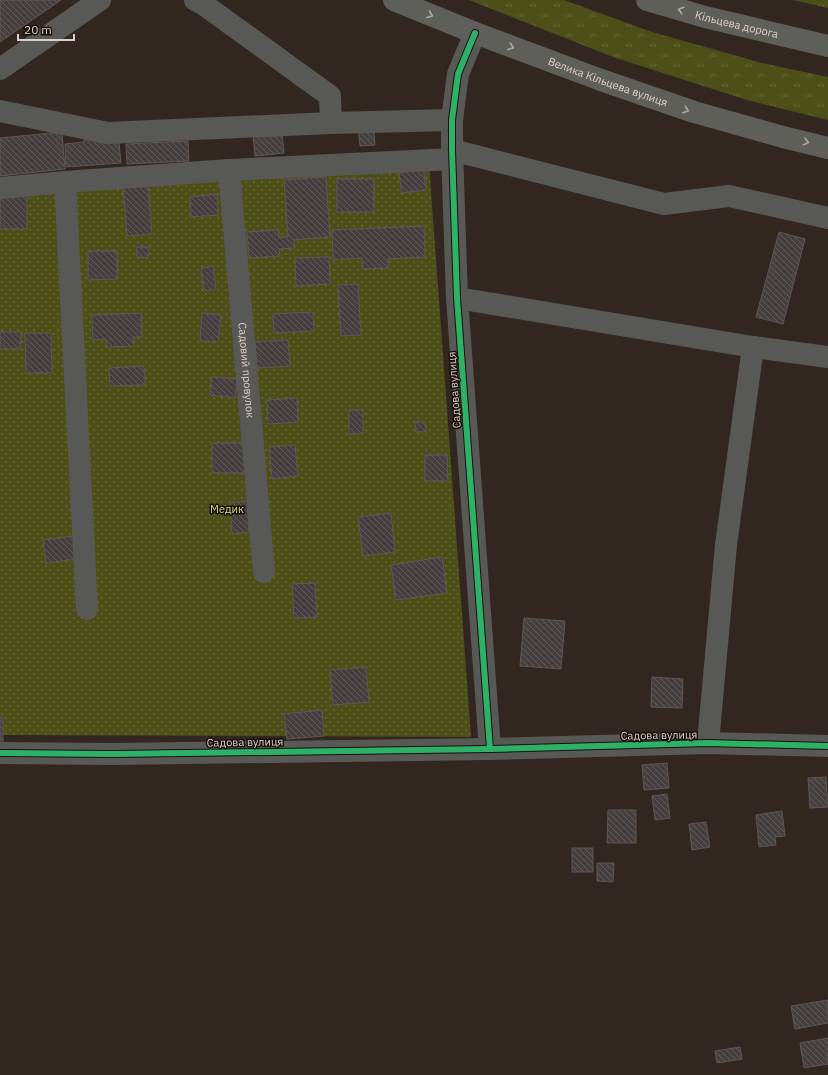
<svg xmlns="http://www.w3.org/2000/svg" width="828" height="1075" viewBox="0 0 828 1075" font-family="'IBM Plex Sans',sans-serif">
<defs>
<pattern id="grass-tufts" width="24" height="20" patternUnits="userSpaceOnUse"><rect width="24" height="20" fill="#4c4f17"/><path d="M3 7l-1-3M5 7V3M7 7l1-3M15 17l-1-3M17 17v-4M19 17l1-3" fill="none" stroke="#656737"/></pattern>
<pattern id="garden-dots" width="8" height="8" patternUnits="userSpaceOnUse"><rect width="8" height="8" fill="#4c4f17"/><path d="M2 2h.1M6 6h.1" fill="none" stroke="#656737" stroke-width="1.8" stroke-linecap="round"/></pattern>
<pattern id="building-back-hatch" width="6" height="6" patternUnits="userSpaceOnUse"><rect width="6" height="6" fill="#463f40"/><path d="M-1 5l2 2M0 0l6 6M5-1l2 2" fill="none" stroke="#605a5a"/></pattern>
</defs>
<rect width="100%" height="100%" fill="#312620"/>
<!-- grass -->
<g fill="url(#grass-tufts)">
<polygon points="469,0 564,0 652,32 762,63 828,77 828,120 747,100 613,57"/>
<polygon points="793,0 828,0 828,8"/>
</g>
<!-- garden -->
<polygon fill="url(#garden-dots)" points="428,150 471,737 0,735 0,184"/>
<!-- building -->
<g fill="url(#building-back-hatch)" stroke="#5e5658">
<polygon points="0,0 61,0 0,42"/>
<polygon points="374,128 375,145 360,146 358,129"/>
<polygon points="62,132 65,169 0,176 0,138"/>
<polygon points="282,133 284,153 255,156 253,135"/>
<polygon points="100,136 100,143 119,142 121,163 66,167 65,144 84,142 84,137"/>
<polygon points="188,141 189,161 127,164 126,144"/>
<polygon points="423,165 426,190 402,193 398,168"/>
<polygon points="326,177 330,237 294,240 295,248 279,249 280,256 249,258 247,232 278,230 279,237 288,237 284,180"/>
<rect x="337" y="179" width="37" height="33"/>
<polygon points="148,185 152,234 127,236 123,187"/>
<rect x="0" y="194" width="27" height="35"/>
<polygon points="217,194 218,215 191,217 190,197"/>
<polygon points="424,226 425,257 388,259 388,268 363,269 362,258 333,260 332,230"/>
<polygon points="779,232 805,239 783,324 756,317"/>
<polygon points="137,247 149,247 148,258 137,257"/>
<polygon points="88,251 117,251 117,279 88,280"/>
<polygon points="329,257 330,284 296,286 295,258"/>
<polygon points="213,266 216,289 204,291 201,268"/>
<polygon points="358,284 361,335 341,336 338,285"/>
<polygon points="313,312 314,331 274,333 273,314"/>
<polygon points="141,313 142,337 133,337 134,346 107,347 106,339 93,340 92,315"/>
<polygon points="202,313 221,315 218,342 200,341"/>
<polygon points="0,332 21,332 20,349 0,349"/>
<polygon points="25,333 51,333 52,373 26,373"/>
<polygon points="288,340 290,366 257,368 255,342"/>
<polygon points="144,366 145,385 110,386 109,368"/>
<polygon points="212,377 237,379 235,398 210,395"/>
<polygon points="297,398 298,422 268,424 267,400"/>
<polygon points="349,410 363,410 363,433 349,434"/>
<polygon points="415,422 425,422 426,432 416,432"/>
<rect x="212" y="443" width="33" height="30"/>
<polygon points="295,445 298,476 272,479 269,447"/>
<polygon points="425,455 447,455 448,481 425,481"/>
<polygon points="247,501 249,532 232,534 230,503"/>
<polygon points="391,513 395,552 363,556 358,517"/>
<polygon points="74,536 77,559 46,563 43,540"/>
<polygon points="442,557 447,593 396,600 391,565"/>
<polygon points="315,583 317,617 294,618 292,584"/>
<polygon points="524,618 565,621 561,669 520,666"/>
<polygon points="366,667 369,702 333,705 330,670"/>
<polygon points="652,677 683,679 682,708 651,707"/>
<polygon points="322,710 324,736 287,739 284,714"/>
<rect x="0" y="718" width="3" height="25"/>
<polygon points="667,763 669,788 644,790 642,765"/>
<polygon points="826,777 828,807 810,808 808,778"/>
<polygon points="667,794 670,818 655,820 652,796"/>
<polygon points="608,810 636,810 636,843 607,843"/>
<polygon points="782,811 785,836 775,837 776,845 759,847 756,815"/>
<polygon points="706,822 710,847 692,850 689,824"/>
<rect x="572" y="848" width="21" height="24"/>
<polygon points="597,863 614,863 613,882 597,881"/>
<polygon points="828,1000 828,1023 795,1029 791,1006"/>
<polygon points="828,1038 828,1064 804,1068 800,1043"/>
<polygon points="740,1047 742,1059 717,1063 715,1051"/>
</g>
<g fill="none" stroke-linecap="round" stroke-linejoin="round">
<!-- minor -->
<g stroke="#585956" stroke-width="22">
<polyline points="195,0 203,4 330,96 331,123"/>
<polyline points="475,33 458,74 452,120 452,150 457,298 490,749"/>
<polyline points="0,69 100,0"/>
<polyline points="0,111 108,133 331,123 452,120"/>
<polyline points="452,150 664,204 729,196 828,218"/>
<path id="s1" d="M229,170L264,572"/>
<polyline points="0,188 65,182"/>
<polyline points="457,298 753,347 828,357"/>
<polyline points="87,609 65,182 229,170 453,159"/>
<polyline points="708,743 726,545 753,347"/>
<polyline points="0,753 113,754 490,749 708,743 828,746"/>
</g>
<!-- highway -->
<g stroke="#5e5f5b" stroke-width="22">
<path id="s2" d="M394,0L475,33L601,80L694,112L783,137L828,148"/>
<path id="s3" d="M647,0L705,17L828,46"/>
</g>
<!-- cycleway casing -->
<g stroke="#19100b" stroke-width="8">
<g id="cycleway">
<polyline points="475,33 458,74 452,120 452,150 457,298 490,749"/>
<polyline points="0,753 113,754 490,749 708,743 828,746"/>
</g>
</g>
<!-- cycleway -->
<use href="#cycleway" stroke="#2db169" stroke-width="6"/>
</g>
<!-- one-way arrows -->
<defs><path id="oneway-chevron" d="M-2-3.5L2.5 0L-2 3.5" fill="none" stroke-width="1.6" stroke-linecap="round" stroke-linejoin="round"/></defs>
<g stroke="#b1a8a2">
<use href="#oneway-chevron" transform="translate(681 10) rotate(-163)"/>
<use href="#oneway-chevron" transform="translate(430 15) rotate(22)"/>
<use href="#oneway-chevron" transform="translate(511 47) rotate(20)"/>
<use href="#oneway-chevron" transform="translate(686 110) rotate(19)"/>
<use href="#oneway-chevron" transform="translate(806 142) rotate(14)"/>
</g>
<g text-anchor="middle" dominant-baseline="central" stroke-width="3" stroke-linejoin="round" paint-order="stroke">
<!-- street labels -->
<g font-size="11" fill="#ddd0c8" stroke="#19100b">
<text stroke="none"><textPath href="#s3" startOffset="93">Кільцева дорога</textPath></text>
<text stroke="none"><textPath href="#s2" startOffset="229">Велика Кільцева вулиця</textPath></text>
<text stroke="none"><textPath href="#s1" startOffset="201">Садовий провулок</textPath></text>
<text transform="translate(454 390) rotate(-94)">Садова вулиця</text>
<text transform="translate(659 735) rotate(-1)">Садова вулиця</text>
<text transform="translate(245 742) rotate(-1)">Садова вулиця</text>
</g>
<!-- park labels -->
<g font-size="11" fill="#d3dc7d" stroke="#19100b">
<text x="227" y="509">Медик</text>
</g>
</g>
<!-- scale -->
<path d="M18 34v6h56v-6" fill="none" stroke="#ddd0c8" stroke-width="2"/>
<text x="24" y="34" font-size="12" fill="#ddd0c8" stroke="#19100b" stroke-width="3" paint-order="stroke">20 m</text>
</svg>
